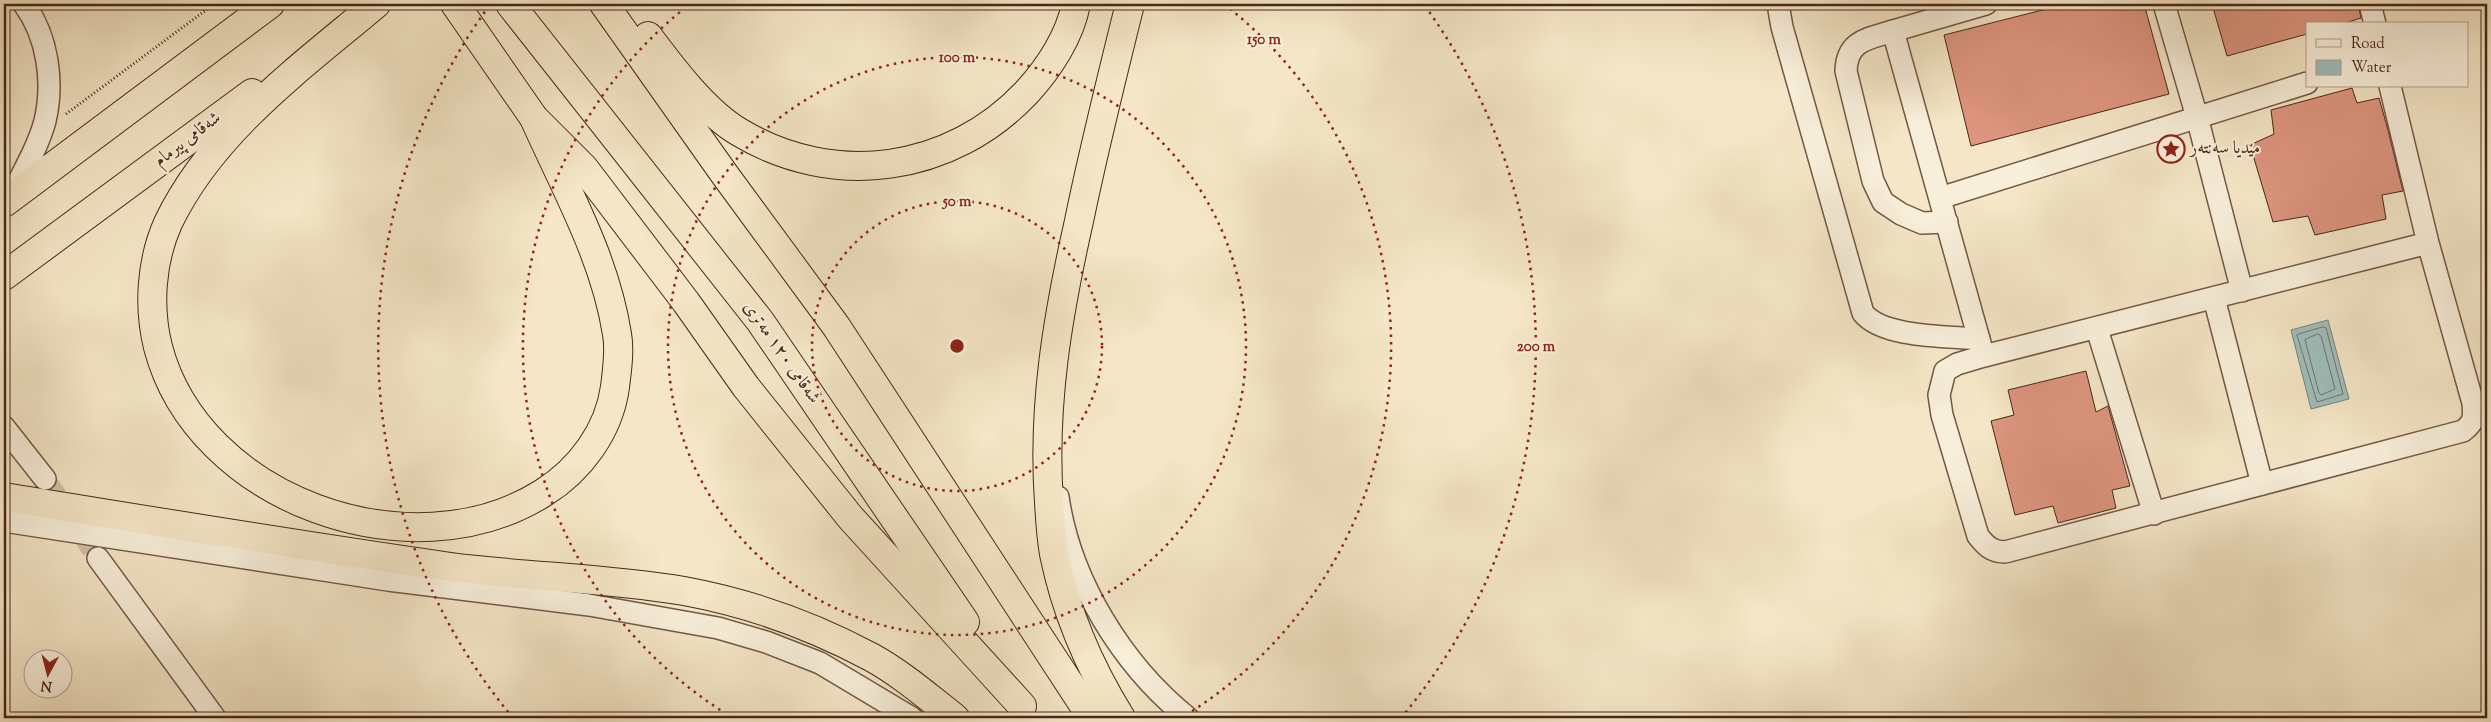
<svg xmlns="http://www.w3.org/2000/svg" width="2491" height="722" viewBox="0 0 2491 722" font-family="'Sorts Mill Goudy',Amiri,serif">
<rect width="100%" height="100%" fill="#f4e6c6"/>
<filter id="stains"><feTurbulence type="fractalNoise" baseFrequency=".004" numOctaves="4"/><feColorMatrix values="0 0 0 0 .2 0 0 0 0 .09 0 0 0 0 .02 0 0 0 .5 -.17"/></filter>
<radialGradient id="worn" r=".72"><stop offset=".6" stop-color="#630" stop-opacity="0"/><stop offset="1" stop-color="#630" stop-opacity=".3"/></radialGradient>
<!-- water -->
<polygon fill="#9ebebd" stroke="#7c827b" points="2328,320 2349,399 2311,409 2291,330"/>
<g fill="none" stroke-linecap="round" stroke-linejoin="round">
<!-- shore -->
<g stroke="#73736a" stroke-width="1">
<polygon points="2323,327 2326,328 2343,394 2317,402 2297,335"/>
<polygon points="2318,334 2321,336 2335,389 2321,395 2319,393 2305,340"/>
</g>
</g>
<!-- building -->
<g fill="#dd957f" stroke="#482818">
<polygon points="2066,4 2144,4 2169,94 1971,146 1944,35"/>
<polygon points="2212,4 2358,4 2361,18 2342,24 2307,24 2307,34 2227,56"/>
<polygon points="2352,88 2357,103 2379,98 2388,130 2403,191 2382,195 2386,219 2315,235 2308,216 2273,222 2250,145 2274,134 2271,110"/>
<polygon points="2086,371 2096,412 2108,406 2130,486 2112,490 2116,508 2058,523 2053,506 2015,515 1991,421 2014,415 2008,390"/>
</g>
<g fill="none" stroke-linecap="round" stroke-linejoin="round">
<!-- minor-tunnel -->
<polyline stroke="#d2c0a3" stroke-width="21" stroke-dasharray="21 11" stroke-linecap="butt" points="45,479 98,558"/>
<!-- minor casing -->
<g stroke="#735844" stroke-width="24">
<g id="minor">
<path d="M1778,4L1782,27L1863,313C1883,338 1948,336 1979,339"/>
<polyline points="2164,4 2197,117 2242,291"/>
<polyline points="2370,4 2375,24"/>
<path d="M1893,31C1868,39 1847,40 1846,71L1873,181L1883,202L1901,214L1922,223L1947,222"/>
<path d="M2390,86L2428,243L2473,403C2474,417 2475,422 2463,431L2005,552C1992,552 1986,546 1978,536L1942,415L1939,395L1945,371L1957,364L1984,356L2428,243"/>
<path d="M10,198C22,174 38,147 45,121C54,82 48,37 24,4"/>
<polyline points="1940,198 2307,83"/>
<polyline points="2214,298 2262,484"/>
<polyline points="2097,329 2154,514"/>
<polyline points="1982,350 1893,31 1986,4"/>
<polyline points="4,427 45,479"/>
<path d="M1058,497C1070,581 1123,666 1188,718"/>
<polyline points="4,521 388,580 589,605 718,628 766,642 820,663 912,718"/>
<polyline points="98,558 215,718"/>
</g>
</g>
<!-- highway casing -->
<g stroke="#482818" stroke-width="30">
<g id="highway">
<path d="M376,4C300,68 212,131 168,223C151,261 148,307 158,347C198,500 411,576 543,493C580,470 609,431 615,387C617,371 620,350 617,334C605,257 565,188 534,118"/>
<polyline points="455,4 534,118 584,168 686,302 746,387 850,517 1022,706"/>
<polyline points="510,4 760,321 965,622"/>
<polyline points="604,4 725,175 836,326 1092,718"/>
<path d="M648,36C672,68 705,112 739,132C834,189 951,173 1027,92C1049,68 1070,36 1076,4"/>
<polyline points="4,203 270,4"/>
<polyline points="4,276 252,93"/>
<path d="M4,497C153,521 302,546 451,567C529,577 607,578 684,591C749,603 813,626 871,657C902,674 928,697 955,718"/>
<path d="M1121,718C1090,668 1066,613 1054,554C1051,537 1050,520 1049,502C1042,406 1058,314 1079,221C1094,148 1112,76 1130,4"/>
</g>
</g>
<!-- path -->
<polyline stroke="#482818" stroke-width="3" stroke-dasharray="1 2.5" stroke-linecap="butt" points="66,114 214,4"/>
<!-- minor -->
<use href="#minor" stroke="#f8efda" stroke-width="21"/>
<!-- highway -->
<use href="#highway" stroke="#f4e6c6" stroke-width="28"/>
</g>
<!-- distance rings -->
<g fill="none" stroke="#8f2418" stroke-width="2.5" stroke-dasharray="2.5 5">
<circle cx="957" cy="346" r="145"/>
<circle cx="957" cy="346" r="289"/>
<path d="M733 718A434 434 0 0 1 690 4M1224 4A434 434 0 0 1 1181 718"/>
<path d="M513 718A579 579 0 0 1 489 6M1425 6A579 579 0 0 1 1401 718"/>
</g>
<!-- icons -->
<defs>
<g id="sight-ring" transform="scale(1.4375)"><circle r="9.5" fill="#f8efda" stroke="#8f2418" stroke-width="1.5"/><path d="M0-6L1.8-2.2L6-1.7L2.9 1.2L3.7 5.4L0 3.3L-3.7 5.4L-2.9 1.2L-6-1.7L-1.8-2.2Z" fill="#8f2418"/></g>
</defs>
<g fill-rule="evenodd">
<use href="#sight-ring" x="2171" y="149"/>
</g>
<g text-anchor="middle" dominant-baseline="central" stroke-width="4" stroke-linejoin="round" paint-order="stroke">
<!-- street labels -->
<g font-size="18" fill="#482818" stroke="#f8efda">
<text transform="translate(188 140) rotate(-37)">شەقامی پیرمام</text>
<text transform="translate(781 353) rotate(55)">شەقامی ١٢٠ مەتری</text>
</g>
<!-- poi labels -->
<g font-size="18" fill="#482818" stroke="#f8efda" text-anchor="start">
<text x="2190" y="149">مێدیا سەنتەر</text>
</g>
</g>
<circle cx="957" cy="346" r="8" fill="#8f2418" stroke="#f8efda" stroke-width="2.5"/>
<g font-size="15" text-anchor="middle" font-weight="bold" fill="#8f2418" stroke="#f8efda" stroke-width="4" stroke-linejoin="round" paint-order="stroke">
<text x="1264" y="44">150 m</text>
<text x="957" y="62">100 m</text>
<text x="957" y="206">50 m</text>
<text x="1536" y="351">200 m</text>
</g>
<!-- margin -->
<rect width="2491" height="722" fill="none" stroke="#f4e6c6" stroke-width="20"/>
<rect x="5" y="5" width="2481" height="712" fill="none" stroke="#482818" stroke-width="2.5"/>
<rect x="10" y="10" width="2471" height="702" fill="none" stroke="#482818"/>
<!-- legend -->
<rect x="2306" y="22" width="162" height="65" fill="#f8efda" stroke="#b29f8c"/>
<rect x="2316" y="39" width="25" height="8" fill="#f8efda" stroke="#b29f8c"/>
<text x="2351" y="48" font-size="15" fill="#482818">Road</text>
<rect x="2316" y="60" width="25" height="15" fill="#9ebebd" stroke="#b29f8c"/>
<text x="2351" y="72" font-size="15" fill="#482818">Water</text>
<!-- north arrow -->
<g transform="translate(48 674) rotate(187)"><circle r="24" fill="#f8efda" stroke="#b29f8c"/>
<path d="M0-4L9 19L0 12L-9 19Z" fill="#8f2418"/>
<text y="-8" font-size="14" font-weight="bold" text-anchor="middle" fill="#482818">N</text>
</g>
<rect width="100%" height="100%" filter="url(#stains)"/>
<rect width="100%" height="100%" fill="url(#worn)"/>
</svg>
